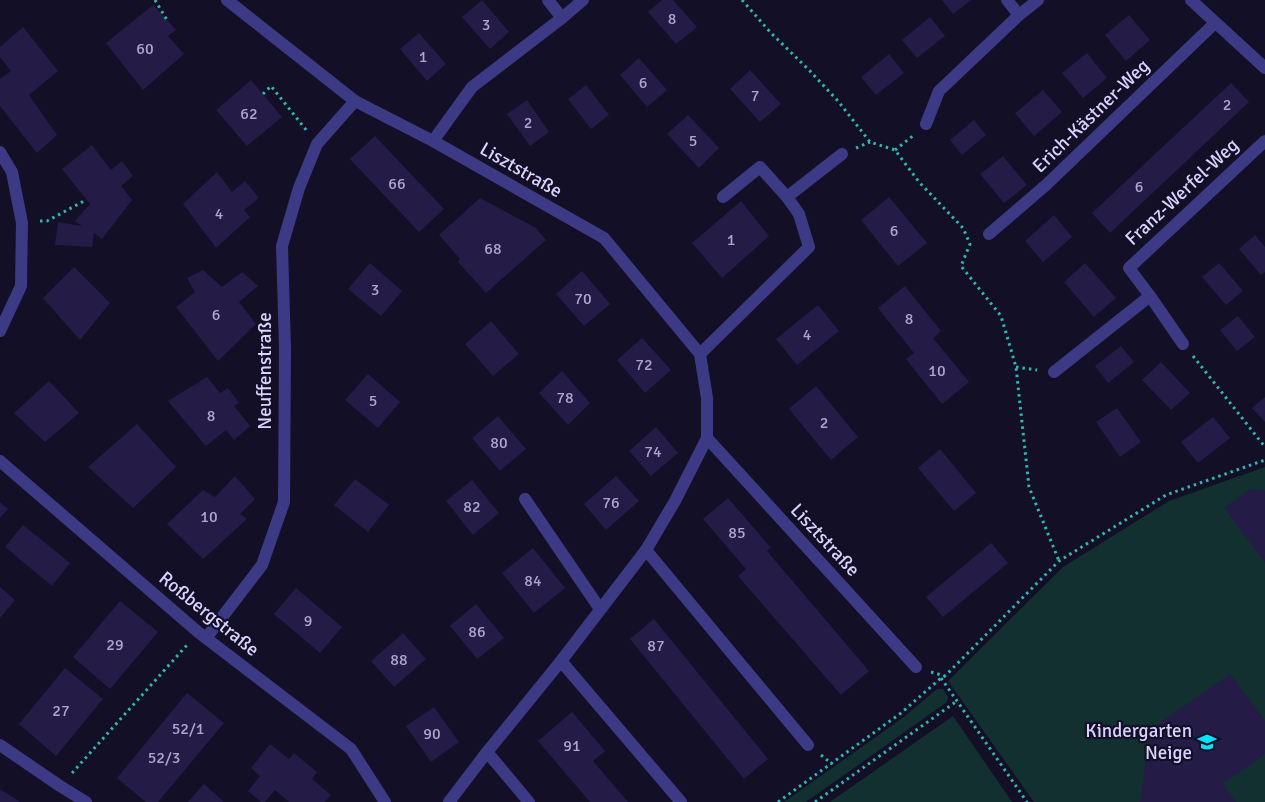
<svg xmlns="http://www.w3.org/2000/svg" width="1265" height="802" viewBox="0 0 1265 802" font-family="Signika,sans-serif">
<rect width="100%" height="100%" fill="#130f26"/>
<!-- green -->
<g fill="#12302f">
<polygon points="1265,467 1265,802 1034,802 948,681 1063,567 1169,501"/>
<polygon points="937,689 943,689 948,697 947,702 806,802 784,802 904,717"/>
<polygon points="953,716 1012,802 830,802"/>
</g>
<!-- building -->
<g fill="#241b47">
<polygon points="482,0 509,32 490,49 462,17"/>
<polygon points="662,0 673,0 697,27 676,44 648,12"/>
<polygon points="942,0 971,0 953,14"/>
<polygon points="153,5 176,30 168,36 184,54 143,90 106,43"/>
<polygon points="1129,15 1150,40 1126,61 1105,35"/>
<polygon points="930,17 945,36 917,58 902,40"/>
<polygon points="23,27 58,71 29,95 57,135 37,153 0,106 0,79 11,71 0,57 0,47"/>
<polygon points="419,33 446,64 427,81 400,49"/>
<polygon points="1087,53 1107,78 1083,98 1062,73"/>
<polygon points="889,54 904,73 876,95 861,77"/>
<polygon points="639,58 667,90 647,107 620,75"/>
<polygon points="750,70 781,104 760,122 730,89"/>
<polygon points="251,80 282,117 247,146 216,110"/>
<polygon points="1231,83 1249,102 1110,233 1092,213"/>
<polygon points="586,85 609,115 591,129 568,99"/>
<polygon points="1043,90 1062,112 1034,136 1015,113"/>
<polygon points="527,100 549,132 530,146 507,114"/>
<polygon points="688,115 719,148 699,168 667,134"/>
<polygon points="974,120 986,135 962,155 950,140"/>
<polygon points="375,136 444,209 419,232 350,159"/>
<polygon points="92,145 111,170 122,161 133,176 121,186 132,200 102,239 94,233 92,247 55,245 58,222 82,226 75,221 90,204 62,169"/>
<polygon points="1003,156 1027,185 1004,203 980,174"/>
<polygon points="217,172 232,192 245,181 259,198 244,210 250,217 216,248 183,204"/>
<polygon points="889,197 927,243 898,266 861,220"/>
<polygon points="480,198 536,228 546,240 486,293 458,262 460,259 439,235"/>
<polygon points="741,201 769,236 722,278 692,243"/>
<polygon points="1054,215 1072,237 1043,262 1025,241"/>
<polygon points="1255,235 1265,247 1265,272 1261,275 1239,249"/>
<polygon points="370,263 402,291 381,316 348,289"/>
<polygon points="1085,263 1116,298 1094,317 1064,282"/>
<polygon points="1219,263 1243,291 1226,305 1202,277"/>
<polygon points="74,267 110,303 80,340 43,298"/>
<polygon points="203,270 222,287 242,272 258,286 239,302 256,324 218,361 176,307 195,292 187,278"/>
<polygon points="582,271 610,304 584,326 556,294"/>
<polygon points="905,286 941,331 933,338 969,382 942,404 906,359 914,353 878,308"/>
<polygon points="818,305 839,331 797,365 776,339"/>
<polygon points="1238,316 1255,337 1237,351 1220,330"/>
<polygon points="491,321 519,354 493,376 465,344"/>
<polygon points="642,338 671,370 645,393 617,360"/>
<polygon points="1121,346 1134,362 1108,383 1095,366"/>
<polygon points="1161,362 1190,393 1171,410 1142,380"/>
<polygon points="562,371 590,403 568,425 539,393"/>
<polygon points="368,374 400,402 378,428 345,400"/>
<polygon points="207,377 220,393 228,388 239,403 234,406 250,426 234,440 226,430 206,446 168,401"/>
<polygon points="49,381 79,413 45,442 14,413"/>
<polygon points="816,386 858,437 831,460 789,409"/>
<polygon points="1265,397 1265,422 1252,408"/>
<polygon points="1117,408 1141,442 1120,457 1096,422"/>
<polygon points="498,416 526,449 500,471 472,438"/>
<polygon points="1213,417 1230,438 1198,463 1181,442"/>
<polygon points="137,424 176,467 133,508 88,467"/>
<polygon points="656,427 678,453 651,476 629,451"/>
<polygon points="940,449 976,493 954,511 918,468"/>
<polygon points="235,476 255,499 240,514 247,519 203,559 167,524 203,490 215,497"/>
<polygon points="616,476 639,501 606,530 584,504"/>
<polygon points="355,479 389,505 368,532 334,505"/>
<polygon points="472,480 499,513 473,535 446,501"/>
<polygon points="1250,489 1265,491 1265,563 1224,508"/>
<polygon points="728,498 771,548 767,551 869,671 841,695 738,576 746,569 703,519"/>
<polygon points="0,502 8,509 0,518"/>
<polygon points="23,525 70,563 52,586 5,547"/>
<polygon points="991,543 1008,563 943,617 926,597"/>
<polygon points="533,548 565,588 534,613 502,573"/>
<polygon points="0,587 15,600 0,618"/>
<polygon points="296,588 342,627 320,653 274,614"/>
<polygon points="120,601 158,632 110,689 73,657"/>
<polygon points="476,604 504,638 477,659 450,626"/>
<polygon points="654,619 768,759 744,779 630,639"/>
<polygon points="403,633 426,659 394,687 371,661"/>
<polygon points="65,668 103,699 56,756 19,724"/>
<polygon points="1230,674 1265,721 1265,754 1223,784 1236,802 1140,802 1150,730"/>
<polygon points="187,693 224,723 158,802 146,802 117,778"/>
<polygon points="434,707 459,742 431,762 406,726"/>
<polygon points="572,712 605,751 593,761 628,802 590,802 538,741"/>
<polygon points="270,744 289,759 294,753 317,772 312,779 331,795 325,802 289,802 275,790 265,802 261,802 248,791 260,776 251,768"/>
<polygon points="204,784 224,802 188,802"/>
<polygon points="0,789 20,802 0,802"/>
</g>
<g fill="none" stroke-linecap="round" stroke-linejoin="round">
<!-- path -->
<g stroke="#2fb8b0" stroke-width="3" stroke-dasharray="2.5 4" stroke-linecap="butt">
<polyline points="155,0 167,20"/>
<polyline points="742,0 771,33 809,70 838,101 870,142 895,150 919,182 963,228 970,244 961,266 1001,316 1016,367 1029,487 1059,561"/>
<polyline points="263,94 271,86 307,131"/>
<polyline points="856,148 870,142"/>
<polyline points="895,150 914,135"/>
<polyline points="40,221 47,221 84,201"/>
<polyline points="1193,356 1265,447"/>
<polyline points="1016,367 1037,370"/>
<polyline points="931,672 945,676"/>
<polyline points="941,678 1027,802"/>
<polyline points="821,755 832,764"/>
<polyline points="72,773 187,645"/>
<polyline points="778,802 901,713 941,678 945,676 1059,561 1166,495 1265,460"/>
<polyline points="815,802 957,701"/>
</g>
<!-- minor -->
<g stroke="#3d3a85" stroke-width="12">
<polyline points="227,0 355,101 433,141 604,238 700,354 707,398 707,438 675,501 646,550 561,661 487,752 449,802"/>
<polyline points="1007,0 1019,15"/>
<polyline points="1191,0 1265,68"/>
<polyline points="562,18 583,0"/>
<polyline points="926,124 939,91 1019,15 1038,0"/>
<polyline points="433,141 472,87 562,18 548,0"/>
<polyline points="0,152 12,172 22,223 21,286 0,331"/>
<polyline points="787,197 842,154"/>
<polyline points="989,234 1046,185 1215,23"/>
<polyline points="1183,344 1150,296 1129,268 1265,141"/>
<polyline points="700,354 809,247 799,214 787,197 760,167 723,197"/>
<polyline points="1054,372 1150,296"/>
<polyline points="707,438 916,667"/>
<polyline points="0,461 198,632 351,749 385,802"/>
<polyline points="525,499 600,609"/>
<polyline points="646,550 808,745"/>
<polyline points="206,638 262,565 284,502 285,348 282,246 299,188 317,144 355,101"/>
<polyline points="561,661 681,802"/>
<polyline points="0,745 60,786 86,802"/>
<polyline points="487,752 529,802"/>
</g>
</g>
<!-- icons -->
<defs>
<g id="school-bare" transform="scale(1.5)"><path d="M0-5L7-2L0 1L-7-2ZM-4 1L0 2.5L4 1V4Q0 6-4 4Z" fill="#00e5ff" stroke="#130f26" stroke-width="2.5" paint-order="stroke"/></g>
</defs>
<g fill-rule="evenodd">
<use href="#school-bare" x="1207" y="742"/>
</g>
<g text-anchor="middle" dominant-baseline="central" stroke-width="4.5" stroke-linejoin="round" paint-order="stroke">
<!-- number labels -->
<g font-size="16" fill="#aca6d1">
<text x="672" y="19">8</text>
<text x="486" y="25">3</text>
<text x="145" y="49">60</text>
<text x="423" y="57">1</text>
<text x="643" y="83">6</text>
<text x="755" y="96">7</text>
<text x="1227" y="105">2</text>
<text x="249" y="114">62</text>
<text x="528" y="123">2</text>
<text x="693" y="141">5</text>
<text x="397" y="184">66</text>
<text x="1139" y="187">6</text>
<text x="219" y="214">4</text>
<text x="894" y="231">6</text>
<text x="731" y="240">1</text>
<text x="493" y="249">68</text>
<text x="375" y="290">3</text>
<text x="583" y="299">70</text>
<text x="216" y="315">6</text>
<text x="909" y="319">8</text>
<text x="807" y="335">4</text>
<text x="644" y="365">72</text>
<text x="937" y="371">10</text>
<text x="565" y="398">78</text>
<text x="373" y="401">5</text>
<text x="211" y="416">8</text>
<text x="824" y="423">2</text>
<text x="499" y="443">80</text>
<text x="653" y="452">74</text>
<text x="611" y="503">76</text>
<text x="472" y="507">82</text>
<text x="209" y="517">10</text>
<text x="737" y="533">85</text>
<text x="533" y="581">84</text>
<text x="308" y="621">9</text>
<text x="477" y="632">86</text>
<text x="115" y="645">29</text>
<text x="656" y="646">87</text>
<text x="399" y="660">88</text>
<text x="61" y="711">27</text>
<text x="188" y="729">52/1</text>
<text x="432" y="734">90</text>
<text x="572" y="746">91</text>
<text x="164" y="758">52/3</text>
</g>
<!-- street labels -->
<g font-size="19" fill="#d9d4ff" stroke="#130f26">
<text transform="translate(1091 116) rotate(-44)">Erich-Kästner-Weg</text>
<text transform="translate(521 170) rotate(30)">Lisztstraße</text>
<text transform="translate(1182 192) rotate(-43)">Franz-Werfel-Weg</text>
<text transform="translate(265 371) rotate(-90)">Neuffenstraße</text>
<text transform="translate(825 540) rotate(47)">Lisztstraße</text>
<text transform="translate(209 614) rotate(39)">Roßbergstraße</text>
</g>
<!-- poi labels -->
<g font-size="19" fill="#d9d4ff" stroke="#130f26" text-anchor="end">
<text x="1192" y="731">Kindergarten<tspan x="1192" dy="22">Neige</tspan></text>
</g>
</g>
</svg>
